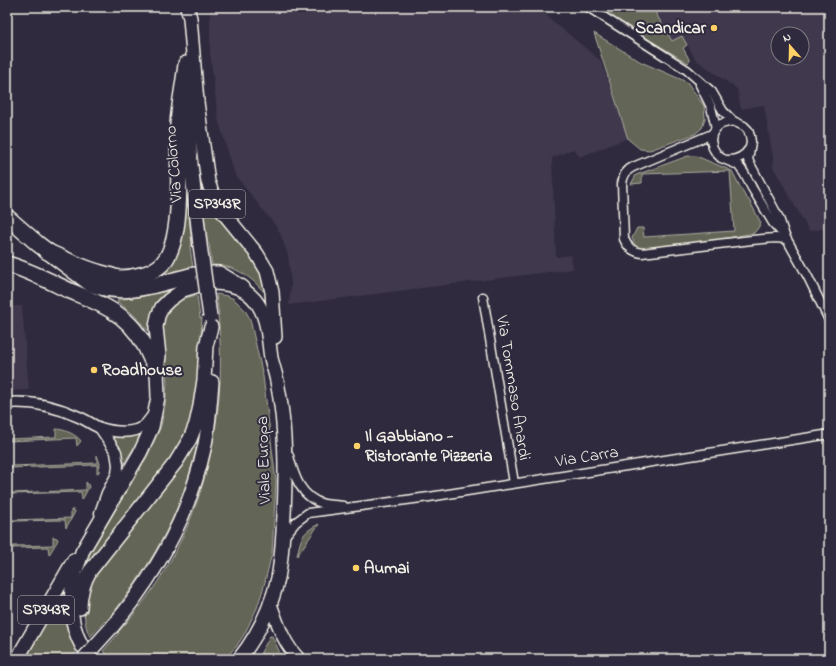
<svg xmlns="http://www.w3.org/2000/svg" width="836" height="666" viewBox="0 0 836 666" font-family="'Indie Flower',sans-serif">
<rect width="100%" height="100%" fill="#2f2a3d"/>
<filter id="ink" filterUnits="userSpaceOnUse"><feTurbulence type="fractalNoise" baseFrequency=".025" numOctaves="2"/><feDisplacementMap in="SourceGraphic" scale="8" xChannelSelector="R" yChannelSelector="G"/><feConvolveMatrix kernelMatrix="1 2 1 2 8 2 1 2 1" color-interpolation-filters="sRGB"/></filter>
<g filter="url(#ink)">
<!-- built -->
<g fill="#40384d" fill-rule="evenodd">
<polygon points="210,7 538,7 555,23 601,61 628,138 580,157 573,149 552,158 556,257 571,255 573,269 289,305 291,284 288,255 280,233 275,225 235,175 218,119 210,53"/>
<path d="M652,7H829V228L809,231L772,165L774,164L764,105L741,109L737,89L696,60L682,36L672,41ZM778,34H802V58H778Z"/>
<polygon points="7,306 22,306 29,390 7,391"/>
</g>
<!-- green -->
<g fill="#646557" stroke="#acaba0">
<polygon points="595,7 652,7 672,41 682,36 687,45 683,48 690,61 688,63"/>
<polygon points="594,33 641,62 687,82 704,106 705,119 702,128 695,134 650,150 640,149 628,139"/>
<polygon points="688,156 696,156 732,171 745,196 749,200 761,223 758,228 754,233 650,252 636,247 632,238 637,228 643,228 644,237 734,231 730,171 642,174 642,183 631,184 636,175"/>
<polygon points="185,174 192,246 190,246 193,268 147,279 159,271"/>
<path d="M201,174L204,191L208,200C228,233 254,250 266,289L265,291H263C249,275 233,265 212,265L209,244L207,243L200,175Z"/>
<path d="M166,291L168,292C165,296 160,300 157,304C150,313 151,321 149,332L134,315L118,302L117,300L138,297Z"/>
<path d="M216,294L227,296L234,299L245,310L250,319L263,376L276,481L272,553L264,586L257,608L245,633L236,647L224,659H111L103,651L119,633L118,632C198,548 230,429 218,315H219Z"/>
<polygon points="197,295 200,318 202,318 199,374 196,407 181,446 86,569 84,567 86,560 148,455 161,426 165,405 167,383 161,322 169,307 180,299"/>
<path d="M56,429C64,429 77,435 81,441L77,446L76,438L9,441V439L56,437Z"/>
<polygon points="140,434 136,444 124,463 121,453 112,437"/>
<path d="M193,447H195L196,449C181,516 149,568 106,622L105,621L90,637C81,619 85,602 88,582Z"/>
<polygon points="97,455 100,464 99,472 97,473 97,465 10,468 10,466 97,463"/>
<polygon points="86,482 88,484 89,487 82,500 81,492 11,494 11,493 86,490"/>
<polygon points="71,510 74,510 75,512 66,528 65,520 12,521 12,520 71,518"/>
<path d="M319,524L297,556C301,538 301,533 319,524Z"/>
<polygon points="53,537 57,538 58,540 49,555 48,547 13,548 13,546 53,545"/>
<path d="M61,598L64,600C64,619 68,635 78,650L70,659H24L59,599Z"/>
<polygon points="270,636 272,636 281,655 260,654"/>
</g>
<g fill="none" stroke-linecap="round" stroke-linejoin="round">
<!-- minor casing -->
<g stroke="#f4f1e8" stroke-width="11">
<g id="minor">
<polyline points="588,7 687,70 712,92 723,111 733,121"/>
<polyline points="700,85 711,107 716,128"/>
<path d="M712,134L633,167C626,170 623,176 622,184L624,239C628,248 633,252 642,253L752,240L775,238L786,239"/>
<path d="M728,160C737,160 744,157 749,149"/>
<polyline points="785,236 773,223 752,188 744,173 738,165 721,158 716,153 713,148 711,141 712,134 716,128 721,124 733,121 744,126 748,130 750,136 751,142 748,160 779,218 785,236 808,277 829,320"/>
<polyline points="483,297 514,483"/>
<path d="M289,456C294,476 301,498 324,504C330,505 337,505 343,506"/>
<polyline points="283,538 296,522 308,513 429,497 824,435 829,435"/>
</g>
</g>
<!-- tertiary casing -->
<g stroke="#f4f1e8" stroke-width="13">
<g id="tertiary">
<path d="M7,403C31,401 57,407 79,417C86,420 93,425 100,428C113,432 134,435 145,425C148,422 151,417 155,413"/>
<polyline points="100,428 116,452 118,465 117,474 107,493 100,513"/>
</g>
</g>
<!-- secondary casing -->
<g stroke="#f4f1e8" stroke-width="15">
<path id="secondary" d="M270,603C278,624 283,643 299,659"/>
</g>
<!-- primary casing -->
<g stroke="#f4f1e8" stroke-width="16">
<g id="primary">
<polyline points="187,7 190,18 197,102 208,182 217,205 257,254 267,271 272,292 275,337"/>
<polyline points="187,91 191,164 200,245"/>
<path d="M215,283C231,284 244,287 255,300C268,316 268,338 271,358C273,367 277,377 278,387C286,428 286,472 284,514C283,535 282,557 278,578C271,608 258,635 239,659"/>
<path d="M80,608C80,594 83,583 90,571L176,462L190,439L196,424L200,406L204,380L206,346L211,327"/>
<path d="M112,627C156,575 189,516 204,449C209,427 210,404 212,382"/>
<path d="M82,646C70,625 69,599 74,576C76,568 80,561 82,552L140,453L152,427L158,397L157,370L159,356L156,327L158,316L162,307L169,300L183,290L196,286"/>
<polyline points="17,659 74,560"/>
</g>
</g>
<!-- motorway casing -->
<g stroke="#f4f1e8" stroke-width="18">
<g id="motorway">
<path d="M7,217L38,244L91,284C128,298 158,283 194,275"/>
<path d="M46,251C65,259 84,269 105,274C110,275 115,278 120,278C133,278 152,274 162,264C186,239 177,158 178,125C179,105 184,84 186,64"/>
<path d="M7,264C28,270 47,280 66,289C107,307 133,314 151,359C153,363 156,367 157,372"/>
<polyline points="213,274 219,274 242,288"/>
</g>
</g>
<!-- minor -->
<use href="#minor" stroke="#2f2a3d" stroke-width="8"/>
<!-- tertiary -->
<use href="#tertiary" stroke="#2f2a3d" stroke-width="10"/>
<!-- secondary -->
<use href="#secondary" stroke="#2f2a3d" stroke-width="12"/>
<!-- primary -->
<use href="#primary" stroke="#2f2a3d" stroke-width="13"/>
<!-- motorway -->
<use href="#motorway" stroke="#2f2a3d" stroke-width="15"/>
<!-- primary-bridge casing -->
<g stroke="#f4f1e8" stroke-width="16" stroke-linecap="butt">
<g id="primary-bridge">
<polyline points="200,245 210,316"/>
<polyline points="83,659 112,627"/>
</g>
</g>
<!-- primary-bridge -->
<use href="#primary-bridge" stroke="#2f2a3d" stroke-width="13"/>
</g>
</g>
<!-- markers -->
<g fill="#ffd166" stroke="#2f2a3d" stroke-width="1.5">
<circle cx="714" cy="28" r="4"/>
<circle cx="94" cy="370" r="4"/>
<circle cx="357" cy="446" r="4"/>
<circle cx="356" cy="568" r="4"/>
</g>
<g text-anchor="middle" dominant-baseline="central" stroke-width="4" stroke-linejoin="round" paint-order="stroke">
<!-- shield labels -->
<g fill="#2f2a3d" stroke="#b9b5b5" stroke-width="1">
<rect x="189" y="190" width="56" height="28" rx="3"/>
<rect x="18" y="596" width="56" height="28" rx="3"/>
</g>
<g font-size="16" font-weight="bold" fill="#f4f1e8">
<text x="217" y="204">SP343R</text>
<text x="46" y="610">SP343R</text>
</g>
<!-- poi labels -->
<g font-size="17" font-weight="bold" fill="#f4f1e8" stroke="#2f2a3d" text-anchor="start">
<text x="706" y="28" text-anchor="end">Scandicar</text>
<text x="102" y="370">Roadhouse</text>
<text x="365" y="436">Il Gabbiano -<tspan x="365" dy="20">Ristorante Pizzeria</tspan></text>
<text x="364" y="568">Aumai</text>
</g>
<!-- street labels -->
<g font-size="17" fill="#f4f1e8" stroke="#2f2a3d">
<text transform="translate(174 164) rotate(-95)">Via Colorno</text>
<text transform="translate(513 388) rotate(81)">Via Tommaso Anardi</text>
<text transform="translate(587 457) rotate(-9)">Via Carra</text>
<text transform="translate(264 460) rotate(-92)">Viale Europa</text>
</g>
</g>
<!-- margin -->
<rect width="836" height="666" fill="none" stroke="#2f2a3d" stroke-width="24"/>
<rect x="12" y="12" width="812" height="642" fill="none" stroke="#f4f1e8" stroke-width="1.5" filter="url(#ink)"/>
<!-- north arrow -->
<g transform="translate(790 46) rotate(340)"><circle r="19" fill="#2f2a3d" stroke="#7e7a81"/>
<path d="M0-3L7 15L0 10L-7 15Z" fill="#ffd166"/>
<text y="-6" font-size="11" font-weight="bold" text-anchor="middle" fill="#f4f1e8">N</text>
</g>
</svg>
